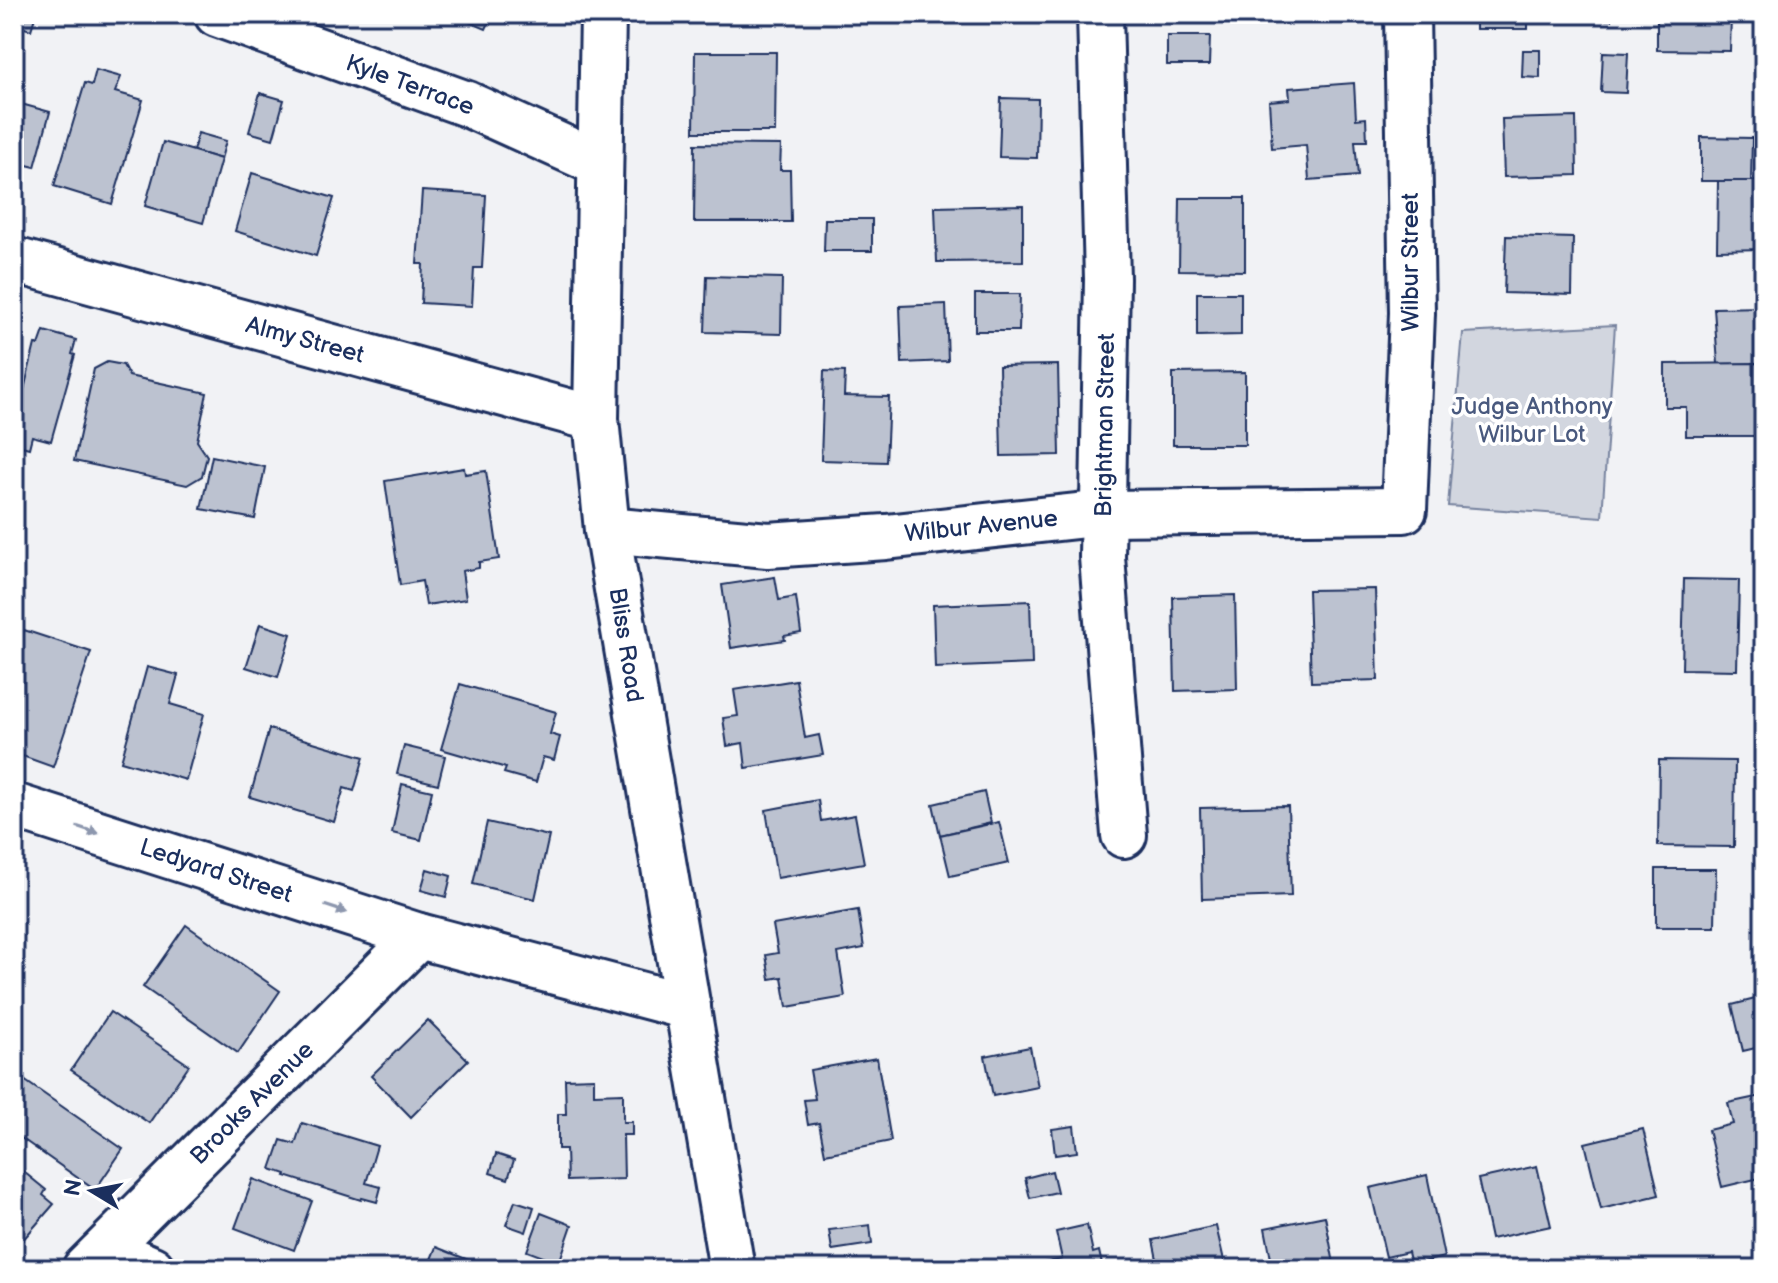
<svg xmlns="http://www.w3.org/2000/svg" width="1778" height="1283" viewBox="0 0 1778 1283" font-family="'Balsamiq Sans',sans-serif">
<rect width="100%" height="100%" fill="#f1f2f5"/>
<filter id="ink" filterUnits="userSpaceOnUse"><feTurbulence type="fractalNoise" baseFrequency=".0125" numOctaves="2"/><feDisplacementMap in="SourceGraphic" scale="16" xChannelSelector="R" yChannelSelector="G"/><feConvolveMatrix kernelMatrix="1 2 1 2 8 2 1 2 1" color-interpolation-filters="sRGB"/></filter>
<g filter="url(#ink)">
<!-- green -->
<polygon fill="#d2d6df" stroke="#76829e" stroke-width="2" points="1615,325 1602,517 1448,506 1463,333"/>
<!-- building -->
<g fill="#bcc2d0" stroke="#1b2f5e" stroke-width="2">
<polygon points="14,14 36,14 31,30 14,25"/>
<polygon points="450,14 493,14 486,29"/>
<rect x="1476" y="14" width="52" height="15"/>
<rect x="1591" y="14" width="20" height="6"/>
<polygon points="1657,14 1731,14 1730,51 1657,50"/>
<polygon points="1167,36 1210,36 1209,65 1167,65"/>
<polygon points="1523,50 1540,50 1540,78 1522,77"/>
<polygon points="695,52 776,52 775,132 694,132"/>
<polygon points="1603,52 1628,53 1626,93 1601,92"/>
<polygon points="96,70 121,77 115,92 143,100 112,204 54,186 85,83 92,85"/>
<polygon points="1354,83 1356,119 1366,118 1367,141 1355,141 1358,176 1309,180 1306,145 1272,148 1269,101 1290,99 1289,88"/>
<polygon points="260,93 284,100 273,139 249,132"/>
<polygon points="1001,98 1038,99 1037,158 999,157"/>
<polygon points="14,102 50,112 35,167 14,162"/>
<polygon points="1576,117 1577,175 1504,177 1502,119"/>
<polygon points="198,133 226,141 221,159 193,151"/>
<polygon points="1701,137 1752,138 1751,181 1701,181"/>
<polygon points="163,142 221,159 203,223 145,206"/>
<polygon points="695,144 781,145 780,170 790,170 791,222 694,222"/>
<polygon points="252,173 334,198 316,256 235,231"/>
<polygon points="1718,181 1764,181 1764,249 1717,250"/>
<polygon points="422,191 486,195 482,268 474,268 472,306 421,303 423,264 417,264"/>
<polygon points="1180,198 1245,198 1245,271 1179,270"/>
<polygon points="1023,205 1023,261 937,262 935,207"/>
<polygon points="825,219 872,219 872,251 824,251"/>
<polygon points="1506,236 1573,238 1572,295 1504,293"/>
<polygon points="707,276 782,278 781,334 705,332"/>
<polygon points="1197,293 1241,293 1241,335 1197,336"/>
<polygon points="975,294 1020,294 1019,331 975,331"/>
<polygon points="946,304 948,361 902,363 900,306"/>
<polygon points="1764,307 1764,363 1718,364 1714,308"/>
<polygon points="44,331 76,340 72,354 75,355 51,441 32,436 29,448 14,444 17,432 14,431 35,344 39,345"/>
<polygon points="107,362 123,365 129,376 207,393 197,441 207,456 202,476 187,485 74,461 94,369"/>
<polygon points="1764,363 1764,436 1686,436 1686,407 1665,407 1665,364"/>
<polygon points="1058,365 1060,455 1001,456 999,366"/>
<polygon points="824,371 845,372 844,396 889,397 886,462 821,460"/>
<polygon points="1245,372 1245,445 1173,445 1173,373"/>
<polygon points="212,456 265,467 255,519 201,509"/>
<polygon points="464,468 465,474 486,471 499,559 479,562 479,568 462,571 466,599 426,605 422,581 400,585 385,481"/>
<polygon points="775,577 779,600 796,597 801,633 784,636 785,640 731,648 722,585"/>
<polygon points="1684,579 1739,580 1737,670 1682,669"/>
<polygon points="1375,589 1378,680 1311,682 1308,590"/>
<polygon points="1235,595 1237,689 1175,691 1173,597"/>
<polygon points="1030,601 1032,664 935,668 933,605"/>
<polygon points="260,624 291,634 278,677 246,667"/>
<polygon points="24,630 91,652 53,767 14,753 14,659"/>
<polygon points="147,667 178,675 170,704 204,714 186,780 121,761"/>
<polygon points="796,680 805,738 819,735 823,755 746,768 743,743 727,746 723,718 738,716 734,690"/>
<polygon points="460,684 556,712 550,734 560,737 554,760 543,757 536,782 504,773 506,768 441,749"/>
<polygon points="269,729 364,757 354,791 344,788 334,822 250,797"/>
<polygon points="404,746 445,756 438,784 397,774"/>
<polygon points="1659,760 1735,761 1734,847 1658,846"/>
<polygon points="402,784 432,791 421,840 392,833"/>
<polygon points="984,792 991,823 940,835 933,804"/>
<polygon points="818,800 821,821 855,815 864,863 777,878 766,810"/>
<polygon points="1288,806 1291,896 1202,899 1200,808"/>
<polygon points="487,822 549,836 535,899 473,884"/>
<polygon points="999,822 1009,863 950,876 940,835"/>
<polygon points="427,869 451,876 446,897 421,890"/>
<polygon points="1656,869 1716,869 1715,927 1656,927"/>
<polygon points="858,910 864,948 838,953 845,997 787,1007 782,977 770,979 766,955 778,953 773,925"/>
<polygon points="186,925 280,991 238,1053 143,987"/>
<polygon points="1759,998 1764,1020 1764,1046 1743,1051 1732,1005"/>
<polygon points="110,1012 189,1065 149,1123 71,1070"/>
<polygon points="428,1020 468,1060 411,1117 371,1076"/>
<polygon points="1030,1047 1038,1087 993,1096 985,1056"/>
<polygon points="877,1058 891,1141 825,1154 819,1123 808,1125 804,1100 815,1099 810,1070"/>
<polygon points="14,1073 123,1149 95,1190 14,1133"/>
<polygon points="594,1078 594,1094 623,1093 623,1122 632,1122 632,1135 623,1135 624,1179 567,1181 566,1149 558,1149 558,1114 566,1114 565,1079"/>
<polygon points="1761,1096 1764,1109 1764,1177 1722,1187 1708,1130 1733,1124 1728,1103"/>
<polygon points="302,1123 377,1146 366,1183 381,1187 377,1202 362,1198 361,1200 285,1176 286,1174 271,1169 281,1140 295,1144"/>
<polygon points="1074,1126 1077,1152 1055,1155 1052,1129"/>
<polygon points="1643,1129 1659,1195 1601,1209 1585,1143"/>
<polygon points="496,1154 514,1160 508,1179 490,1173"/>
<polygon points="14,1164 46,1190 43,1195 54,1204 15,1249"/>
<polygon points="1537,1166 1551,1226 1491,1239 1478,1179"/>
<polygon points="1052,1171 1057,1192 1030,1198 1025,1178"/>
<polygon points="1427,1175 1444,1257 1411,1265 1408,1252 1386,1257 1370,1188"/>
<polygon points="253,1179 312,1201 294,1250 235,1228"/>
<polygon points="515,1201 534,1207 526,1232 506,1225"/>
<polygon points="541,1213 572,1225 559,1263 527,1251"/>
<polygon points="1325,1216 1335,1269 1273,1269 1265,1228"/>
<polygon points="870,1225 872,1244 832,1250 829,1230"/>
<polygon points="1087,1225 1093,1253 1099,1251 1103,1269 1035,1269 1034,1265 1062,1259 1056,1232"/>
<polygon points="1216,1226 1226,1269 1159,1269 1153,1240"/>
<polygon points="436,1247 491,1269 427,1269"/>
</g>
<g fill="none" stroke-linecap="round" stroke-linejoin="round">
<!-- minor casing -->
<g stroke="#1b2f5e" stroke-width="50">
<g id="minor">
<polyline points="217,14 467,104 600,164"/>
<polyline points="603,14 596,419 607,530 732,1269"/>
<polyline points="1100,14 1107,279 1102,557 1124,835"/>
<polyline points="14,260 596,419"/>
<polyline points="607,530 768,545 886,537 1104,513 1404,510 1412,313 1407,14"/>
<polyline points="14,806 419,936 688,1007"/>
<polyline points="106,1249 152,1269"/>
<polyline points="85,1269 419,936"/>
</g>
</g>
<!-- minor -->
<use href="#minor" stroke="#fff" stroke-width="44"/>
</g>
<!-- one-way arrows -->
<defs><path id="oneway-solid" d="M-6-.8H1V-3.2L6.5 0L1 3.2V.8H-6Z" transform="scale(2)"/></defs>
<g fill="#8d97ae">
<use href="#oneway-solid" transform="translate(88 830) rotate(18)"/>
<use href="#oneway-solid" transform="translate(336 909) rotate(18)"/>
</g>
</g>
<g text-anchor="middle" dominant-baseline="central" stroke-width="7" stroke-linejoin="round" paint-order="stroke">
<!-- street labels -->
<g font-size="24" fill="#1b2f5e" stroke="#fff">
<text transform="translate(410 85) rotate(20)">Kyle Terrace</text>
<text transform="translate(1410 262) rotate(-90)">Wilbur Street</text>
<text transform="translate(305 340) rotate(15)">Almy Street</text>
<text transform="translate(1105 425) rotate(-89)">Brightman Street</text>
<text transform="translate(981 526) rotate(-6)">Wilbur Avenue</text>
<text transform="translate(626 645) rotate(81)">Bliss Road</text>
<text transform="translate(216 871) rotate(18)">Ledyard Street</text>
<text transform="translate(252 1103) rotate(-45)">Brooks Avenue</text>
</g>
<!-- park labels -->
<g font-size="24" fill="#49597e" stroke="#fff">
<text x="1532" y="406">Judge Anthony<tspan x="1532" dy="28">Wilbur Lot</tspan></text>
</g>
</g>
<!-- margin -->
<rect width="1778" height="1283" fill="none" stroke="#fff" stroke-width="48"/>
<rect x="24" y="24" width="1730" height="1235" fill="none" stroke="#1b2f5e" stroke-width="3" filter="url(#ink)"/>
<!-- north arrow -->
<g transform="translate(92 1191) rotate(280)" stroke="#ffffff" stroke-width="6" paint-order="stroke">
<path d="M0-6L14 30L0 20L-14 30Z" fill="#1b2f5e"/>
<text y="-12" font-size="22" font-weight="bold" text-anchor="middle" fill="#1b2f5e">N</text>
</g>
</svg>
